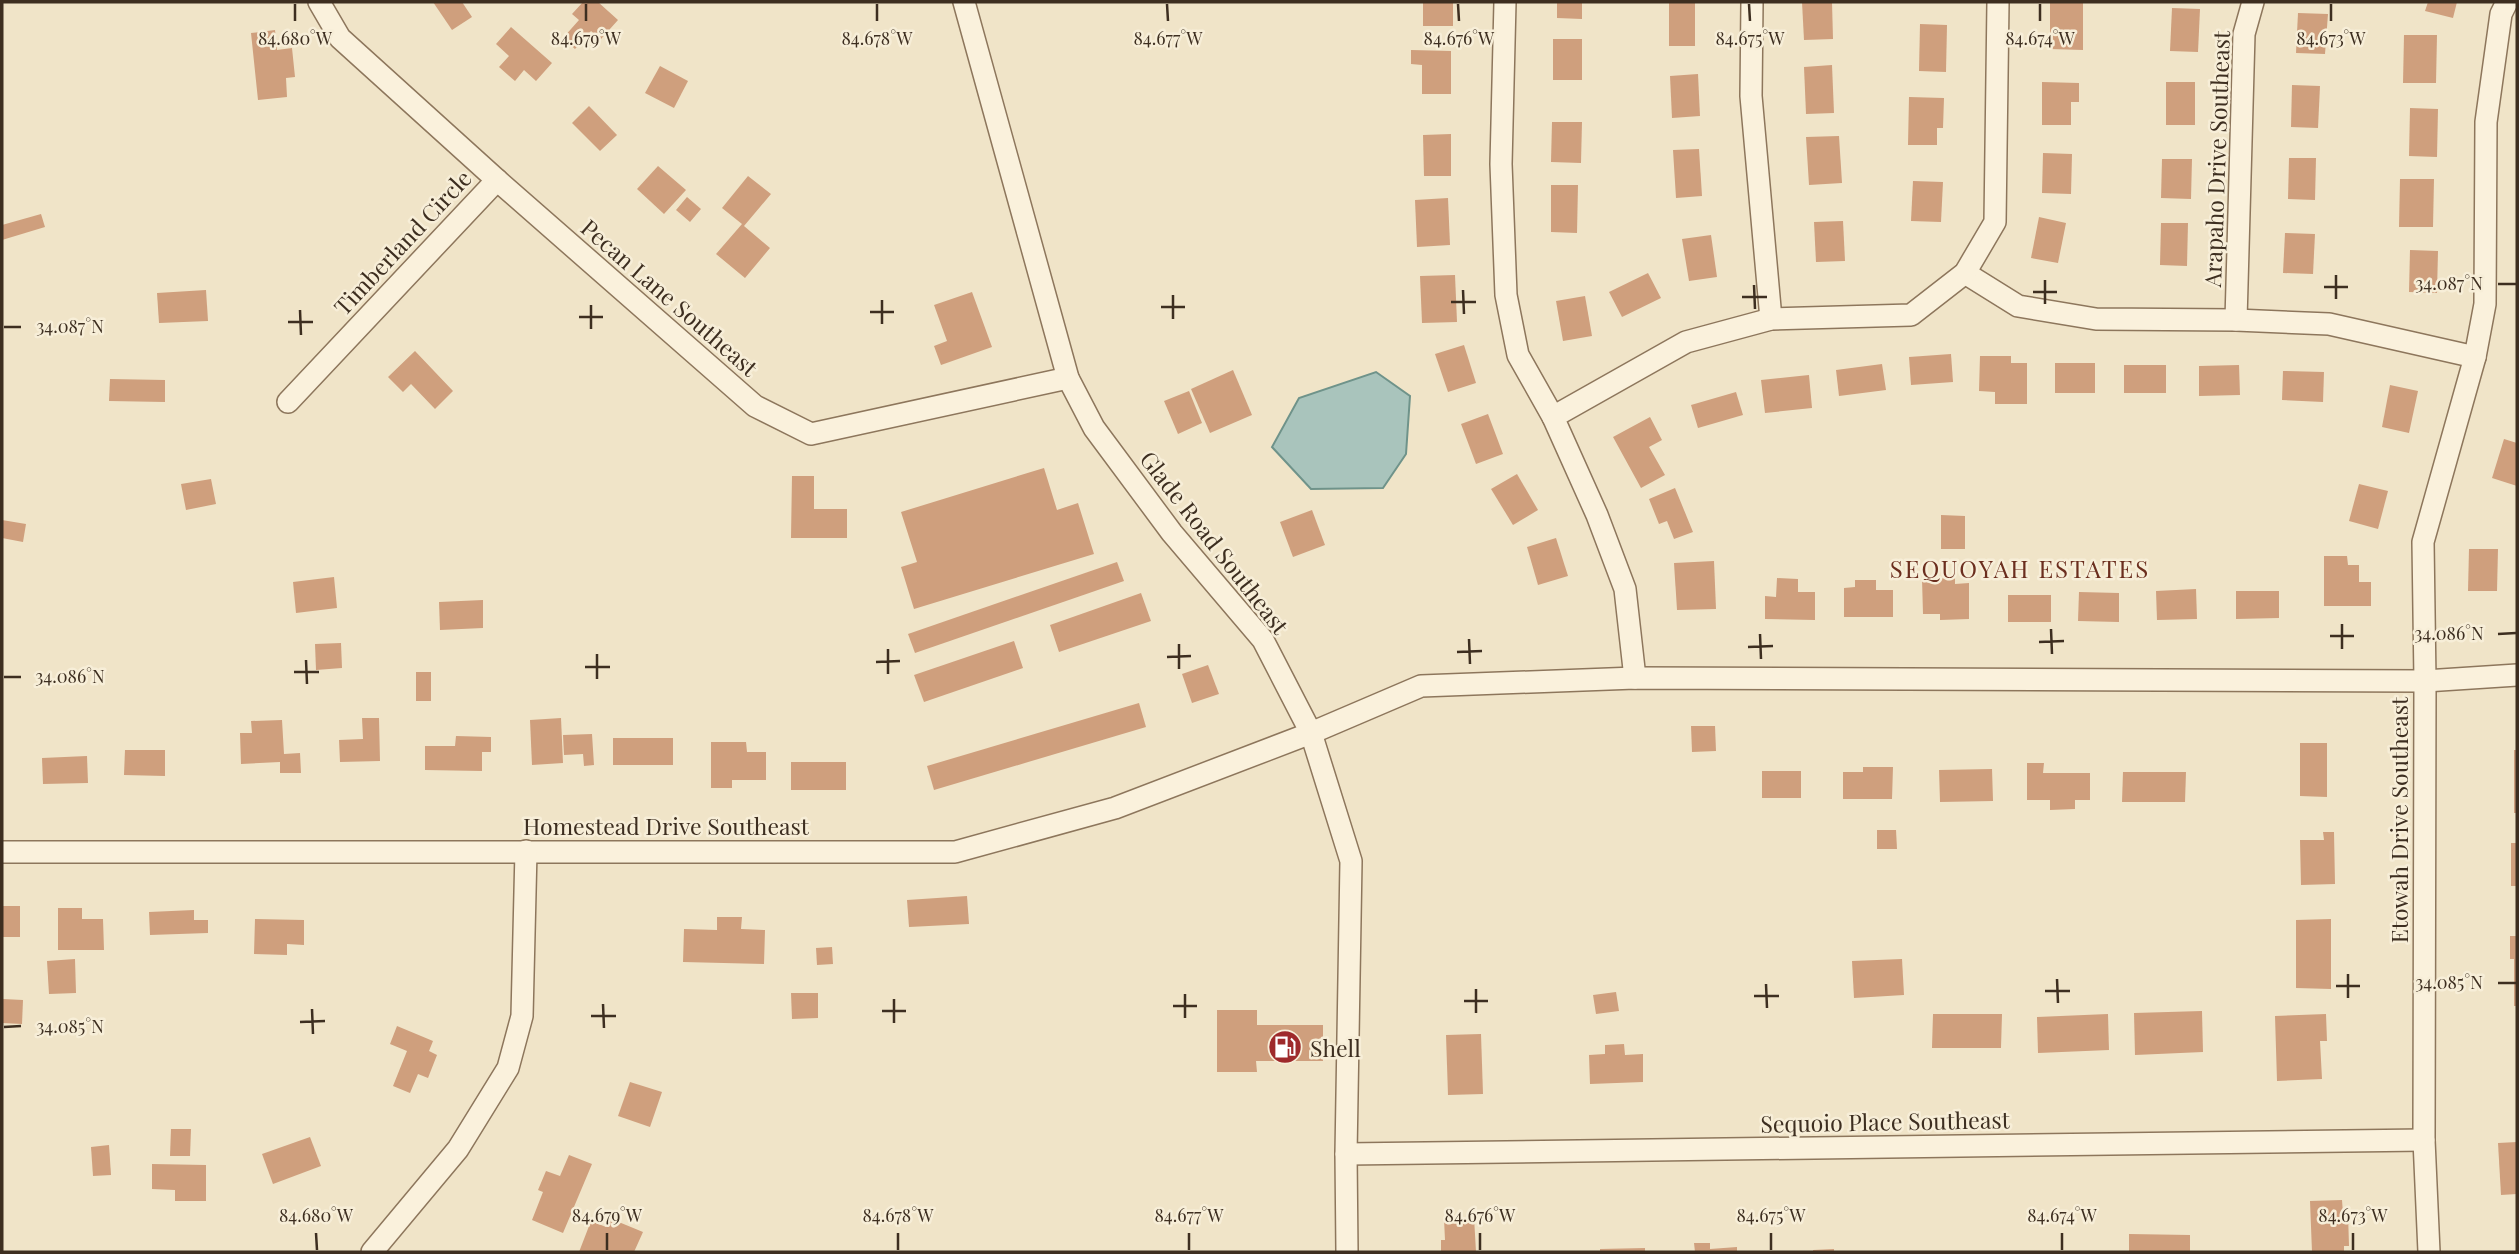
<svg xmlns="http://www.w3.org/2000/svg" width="2519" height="1254" viewBox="0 0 2519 1254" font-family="'Playfair Display',serif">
<rect width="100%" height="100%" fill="#f0e4c8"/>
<!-- water -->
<polygon fill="#a9c4bc" stroke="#6f938a" stroke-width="2" points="1376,372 1410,396 1406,454 1383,488 1311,489 1272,447 1299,398"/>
<!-- building -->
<g fill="#cf9f7d">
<polygon points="433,2 462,2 472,17 452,30"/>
<polygon points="583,2 598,2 618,20 601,39 591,31 575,49 563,38 579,20 572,14"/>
<rect x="1423" y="2" width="30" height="24"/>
<polygon points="1557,2 1582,2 1582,19 1557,18"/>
<rect x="1669" y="2" width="26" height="44"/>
<polygon points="1802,2 1832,2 1833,39 1804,40"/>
<polygon points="2428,2 2457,2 2453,18 2425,11"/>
<polygon points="2050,3 2083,3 2083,50 2050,49"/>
<polygon points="2172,8 2200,9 2198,52 2170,51"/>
<polygon points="2298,13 2328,14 2325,54 2296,53"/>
<polygon points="1920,24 1947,25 1946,72 1919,71"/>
<polygon points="511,27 552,63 536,81 524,70 515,81 499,67 509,56 496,44"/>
<polygon points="275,30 277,50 292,48 295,77 286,78 287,97 258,100 251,33"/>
<polygon points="2404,35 2437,35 2436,83 2403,83"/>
<rect x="1553" y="39" width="29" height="41"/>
<polygon points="1411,50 1451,51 1451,94 1422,94 1422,65 1411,64"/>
<polygon points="1832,65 1834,113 1806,114 1804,67"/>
<polygon points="660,66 688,81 674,108 645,93"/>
<polygon points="1698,74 1700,116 1672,118 1670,76"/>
<polygon points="2042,82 2079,83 2079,102 2071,102 2071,125 2042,125"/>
<rect x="2166" y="82" width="29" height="43"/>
<polygon points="2292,85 2320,86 2318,128 2291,127"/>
<polygon points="1909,97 1944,98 1943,128 1937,128 1937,145 1908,145"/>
<polygon points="589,106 617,135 600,151 572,123"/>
<polygon points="2410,108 2438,109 2437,157 2409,156"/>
<polygon points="1552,122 1582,122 1581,163 1551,162"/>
<polygon points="1451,134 1451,176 1424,176 1423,135"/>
<polygon points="1839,136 1842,183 1809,185 1806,137"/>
<polygon points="1699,149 1702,196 1676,198 1673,150"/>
<polygon points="2043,153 2072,154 2071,194 2042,193"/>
<polygon points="2289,158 2316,158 2315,200 2288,199"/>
<polygon points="2162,159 2192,159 2191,199 2161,198"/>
<polygon points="658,166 686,190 664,214 637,189"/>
<polygon points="748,176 771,194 744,226 770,248 745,278 716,254 742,224 722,208"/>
<polygon points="2400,179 2434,179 2433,227 2399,227"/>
<polygon points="1913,181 1943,182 1941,222 1911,221"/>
<polygon points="1551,185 1578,185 1577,233 1551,232"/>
<polygon points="687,197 701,209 690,222 676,210"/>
<polygon points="1448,198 1450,245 1417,247 1415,200"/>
<polygon points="41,214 45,227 2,240 2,225"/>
<polygon points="2039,217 2066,223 2058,263 2031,258"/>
<polygon points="1843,221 1845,261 1816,262 1814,222"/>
<polygon points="2161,223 2188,223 2187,266 2160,265"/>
<polygon points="2285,233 2315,234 2313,274 2283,273"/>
<polygon points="1711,235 1717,277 1689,281 1682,239"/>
<polygon points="2410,250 2438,251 2437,293 2409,292"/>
<polygon points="1648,273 1661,298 1622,317 1609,292"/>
<polygon points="1455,275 1457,322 1422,323 1420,276"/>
<polygon points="206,290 208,321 159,323 157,293"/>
<polygon points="972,292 992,347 941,365 934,346 947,341 934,305"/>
<polygon points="1585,296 1592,336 1563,341 1556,301"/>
<polygon points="1464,345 1476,383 1448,392 1435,354"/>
<polygon points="415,351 453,391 435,409 411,384 403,392 388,377"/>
<polygon points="1951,354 1953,382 1911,385 1909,357"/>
<polygon points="1980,356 2011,356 2011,363 2027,363 2027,404 1995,404 1995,392 1979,391"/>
<rect x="2055" y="363" width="40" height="30"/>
<polygon points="1882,364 1886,390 1839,396 1836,370"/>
<rect x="2124" y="365" width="42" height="28"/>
<polygon points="2239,365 2240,395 2199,396 2199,366"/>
<polygon points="1233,370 1252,415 1210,433 1191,389"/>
<polygon points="2283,371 2324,372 2323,402 2282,400"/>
<polygon points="1809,375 1812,408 1765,413 1761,380"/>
<polygon points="110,379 165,380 165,402 109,401"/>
<polygon points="2390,385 2418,391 2409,433 2382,427"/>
<polygon points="1189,391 1202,423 1178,434 1164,401"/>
<polygon points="1736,392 1743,415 1698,428 1691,405"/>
<polygon points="1488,414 1503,454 1476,464 1461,424"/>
<polygon points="1650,417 1662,440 1649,447 1665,475 1641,488 1613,437"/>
<polygon points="2504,439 2517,443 2517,486 2492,478"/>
<polygon points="1044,468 1057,510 1078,503 1094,554 914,609 901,567 917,562 901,512"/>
<polygon points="1517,474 1538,510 1513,525 1491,489"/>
<polygon points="792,476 814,476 814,509 847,509 847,538 791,538"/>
<polygon points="211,479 216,504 186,510 181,484"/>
<polygon points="2359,484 2388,491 2378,529 2349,521"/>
<polygon points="1675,488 1693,532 1674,539 1667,521 1659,524 1649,499"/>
<polygon points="1312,510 1325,545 1293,557 1280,522"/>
<polygon points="1941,515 1965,516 1965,549 1941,549"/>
<polygon points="2,520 26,524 23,542 2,538"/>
<polygon points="1556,538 1568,576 1538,585 1527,547"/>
<polygon points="2469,549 2498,549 2497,591 2468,591"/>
<polygon points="2324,556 2347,556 2348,565 2359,565 2359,582 2371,582 2371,606 2324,606"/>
<polygon points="1714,561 1716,609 1677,610 1674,563"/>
<polygon points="1117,562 1124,581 915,653 908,634"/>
<polygon points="334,577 337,608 296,613 293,582"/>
<polygon points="1777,578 1798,579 1798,592 1815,592 1815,620 1765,619 1765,596 1776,597"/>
<polygon points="1955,578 1955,584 1969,583 1969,619 1940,620 1940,614 1923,614 1922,579"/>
<polygon points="1855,580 1876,580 1876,590 1893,590 1893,617 1844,617 1844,588 1855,587"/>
<polygon points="2196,589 2197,619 2157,620 2156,591"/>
<polygon points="2236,591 2279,591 2279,618 2236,619"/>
<polygon points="2079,592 2119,593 2119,622 2078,621"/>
<polygon points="1141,593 1151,621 1059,652 1050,625"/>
<rect x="2008" y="595" width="43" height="27"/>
<polygon points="483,600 483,628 440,630 439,602"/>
<polygon points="1014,641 1023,668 924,702 914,675"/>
<polygon points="341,643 342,668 316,670 315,644"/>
<polygon points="1208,665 1219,694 1192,703 1182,674"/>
<rect x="416" y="672" width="15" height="29"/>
<polygon points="1139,703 1146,727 934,790 927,766"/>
<polygon points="362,718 379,718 380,761 340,762 339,740 363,739"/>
<polygon points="561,718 563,763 532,765 530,720"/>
<polygon points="282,720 284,754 300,753 301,773 280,773 280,762 241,764 240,733 252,733 251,721"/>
<polygon points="1691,726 1715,726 1716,751 1692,752"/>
<polygon points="592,734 594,765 584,766 583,754 564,755 563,735"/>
<polygon points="456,736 491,737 491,752 482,752 482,771 425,770 425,746 455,746"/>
<rect x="613" y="738" width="60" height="27"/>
<polygon points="711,742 746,742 747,752 766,752 766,780 732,780 732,788 711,788"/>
<polygon points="2300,743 2327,743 2327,797 2300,796"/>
<polygon points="125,750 165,750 165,776 124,775"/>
<rect x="2514" y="750" width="3" height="63"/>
<polygon points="87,756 88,783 43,784 42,758"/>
<rect x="791" y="762" width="55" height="28"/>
<polygon points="2027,763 2044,763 2043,773 2090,773 2090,800 2075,800 2075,809 2050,810 2050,800 2027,800"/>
<polygon points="1863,767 1893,767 1892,799 1843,799 1843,772 1863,772"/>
<polygon points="1992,769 1993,801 1940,802 1939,770"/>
<rect x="1762" y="771" width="39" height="27"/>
<polygon points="2123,772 2186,772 2185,802 2122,802"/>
<polygon points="1877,830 1896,830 1897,849 1877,849"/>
<polygon points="2323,832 2334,832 2335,884 2301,885 2300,840 2324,840"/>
<rect x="2511" y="843" width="6" height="43"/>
<polygon points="967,896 969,924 909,927 907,900"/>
<rect x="2" y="906" width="18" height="31"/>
<polygon points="58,908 82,908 82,919 103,919 104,950 58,950"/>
<polygon points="194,910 194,920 208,920 208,933 150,935 149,912"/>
<polygon points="717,917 742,917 741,929 765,930 764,964 683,962 684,929 717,930"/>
<polygon points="255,919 304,920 304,945 287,944 287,955 254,954"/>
<polygon points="2331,919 2331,989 2296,988 2296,920"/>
<polygon points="2510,936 2517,936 2517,1006 2514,1006 2514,959 2510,959"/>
<polygon points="832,947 833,964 817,965 816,948"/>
<polygon points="75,959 76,993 49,994 47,961"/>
<polygon points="1902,959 1904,995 1854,998 1852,961"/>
<polygon points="1616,992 1619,1011 1596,1014 1593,995"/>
<polygon points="791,993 818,993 818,1018 792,1019"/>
<polygon points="3,999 23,1000 22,1024 2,1023"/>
<polygon points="1217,1010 1257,1010 1257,1025 1323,1025 1323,1061 1256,1061 1257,1072 1217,1072"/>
<polygon points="2202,1011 2203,1052 2135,1055 2134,1013"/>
<polygon points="1933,1014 2002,1014 2001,1048 1932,1048"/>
<polygon points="2108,1014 2109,1050 2038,1053 2037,1017"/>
<polygon points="2326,1014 2327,1041 2320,1041 2322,1079 2277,1081 2275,1016"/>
<polygon points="397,1026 433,1041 429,1051 437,1055 428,1078 418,1074 410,1093 393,1086 407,1051 390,1044"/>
<polygon points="1481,1034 1483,1094 1448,1095 1446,1035"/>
<polygon points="1624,1044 1625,1055 1643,1054 1643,1082 1590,1084 1589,1055 1605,1054 1605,1045"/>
<polygon points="630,1082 662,1092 650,1127 618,1116"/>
<polygon points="171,1129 191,1129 190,1156 170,1156"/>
<polygon points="310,1137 321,1166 273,1184 262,1154"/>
<polygon points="2517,1142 2517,1194 2501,1195 2498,1143"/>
<polygon points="109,1145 111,1175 93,1176 91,1147"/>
<polygon points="569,1155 592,1164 563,1233 532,1220 543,1192 538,1190 546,1171 560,1176"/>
<polygon points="152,1164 206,1165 206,1201 175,1201 175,1190 152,1189"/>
<polygon points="2342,1200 2343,1214 2348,1213 2349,1246 2344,1246 2344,1252 2312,1252 2310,1201"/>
<polygon points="1474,1217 1476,1252 1441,1252 1441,1240 1445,1240 1444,1219"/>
<polygon points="609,1218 643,1232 634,1252 579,1252 591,1221 606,1227"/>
<polygon points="2129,1234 2190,1235 2190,1252 2129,1252"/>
<polygon points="1694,1243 1710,1243 1710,1249 1737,1247 1737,1252 1695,1252"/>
<polygon points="1645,1248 1645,1252 1600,1252 1600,1249"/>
<polygon points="1834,1249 1834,1252 1813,1252 1813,1250"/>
</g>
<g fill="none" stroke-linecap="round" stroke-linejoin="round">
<!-- minor casing -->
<g stroke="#8d765c" stroke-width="24">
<g id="minor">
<polyline points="319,2 340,38 497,180 755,406 811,434 1068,378"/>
<polyline points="964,2 1068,378 1094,428 1172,533 1263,640 1311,733 1351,861 1346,1154 1347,1252"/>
<polyline points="1505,2 1501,164 1506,295 1518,355 1553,417"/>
<polyline points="1752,2 1751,96 1771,319"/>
<polyline points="1965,273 2018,306 2096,319 2236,320 2329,324 2475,357"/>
<polyline points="2236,320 2244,34 2253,2"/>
<polyline points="288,402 497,180"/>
<polyline points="1635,678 1625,589 1597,515 1553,417 1686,342 1771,319 1911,315 1965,273 1995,222 1998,2"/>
<polyline points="2,852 955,852 1115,808 1311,733 1421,686 1635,678 2425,681 2517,675"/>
<polyline points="1346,1154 2424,1140"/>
<polyline points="372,1252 458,1149 508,1068 522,1016 526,851"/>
<polyline points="2429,1252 2424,1140 2425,681 2423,542 2475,357 2485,304 2486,122 2501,14 2507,2"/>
</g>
</g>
<!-- minor -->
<use href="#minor" stroke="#faf1dc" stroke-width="21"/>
</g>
<!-- ticks -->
<path fill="none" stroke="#3d2e20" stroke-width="2.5" d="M295,4V21M586,4V21M877,4V21M1167,4L1168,21M1458,4L1459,21M1749,4L1750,21M2040,4V21M2331,4V21M2336,275V299M2045,280V304M2498,284H2516M1754,285L1755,309M2324,287H2348M1463,290L1464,314M2033,292H2057M1173,295V319M1742,297H1767M882,300V324M1451,302H1476M591,305V329M1161,307H1185M300,310L301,335M870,312H894M579,317H603M288,322H313M4,327H21M2342,624V649M2051,629L2052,654M1760,634L1761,659M2498,634L2516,633M2330,636H2354M1469,639L1470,664M2039,642L2064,641M1179,644V669M1748,647L1773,646M888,649V674M1457,652L1482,651M597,654V679M1167,657L1191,656M306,660L307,684M876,662L900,661M585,667H610M294,672H319M4,677H21M2348,974V998M2057,979L2058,1003M2498,983H2516M1766,984L1767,1008M2336,986H2360M1476,989V1013M2045,991H2070M1185,994V1018M1754,996H1779M894,999V1023M1464,1001H1488M603,1004L604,1028M1173,1006H1197M312,1009L313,1034M882,1011H906M591,1016H616M300,1022L325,1021M4,1027L21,1026M316,1233L317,1250M607,1233V1250M898,1233V1250M1189,1233V1250M1480,1233V1250M1771,1233V1250M2062,1233V1250M2353,1233V1250"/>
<!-- icons -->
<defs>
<g id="fuel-disc" transform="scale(1.75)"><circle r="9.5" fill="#9e2a2b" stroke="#f7eed8"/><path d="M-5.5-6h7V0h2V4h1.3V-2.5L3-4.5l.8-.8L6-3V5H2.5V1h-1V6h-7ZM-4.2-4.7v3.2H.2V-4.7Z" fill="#fff"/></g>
</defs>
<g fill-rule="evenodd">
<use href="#fuel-disc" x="1285" y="1047"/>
</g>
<g text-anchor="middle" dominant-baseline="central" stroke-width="5" stroke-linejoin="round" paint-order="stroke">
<!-- street labels -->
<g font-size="23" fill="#3d2e20" stroke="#f7eed8">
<text transform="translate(2216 159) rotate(-88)">Arapaho Drive Southeast</text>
<text transform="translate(402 242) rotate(-47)">Timberland Circle</text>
<text transform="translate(670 297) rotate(41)">Pecan Lane Southeast</text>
<text transform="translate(1215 542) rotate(52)">Glade Road Southeast</text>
<text transform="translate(2398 820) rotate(-90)">Etowah Drive Southeast</text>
<text x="666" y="825">Homestead Drive Southeast</text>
<text transform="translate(1885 1121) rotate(-1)">Sequoio Place Southeast</text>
</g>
<!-- poi labels -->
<g font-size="23" fill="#3d2e20" stroke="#f7eed8" text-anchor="start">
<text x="1310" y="1047">Shell</text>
</g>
<!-- neighbourhood labels -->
<g font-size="24" letter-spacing="2" fill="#6b2e1e" stroke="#f7eed8">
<text x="2020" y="568">SEQUOYAH ESTATES</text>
</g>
</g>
<g font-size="18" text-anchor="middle" fill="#3d2e20" stroke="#f7eed8" stroke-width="5" stroke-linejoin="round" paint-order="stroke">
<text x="295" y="45">84.680°W</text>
<text x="586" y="45">84.679°W</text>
<text x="877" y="45">84.678°W</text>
<text x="1168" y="45">84.677°W</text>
<text x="1459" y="45">84.676°W</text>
<text x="1750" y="45">84.675°W</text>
<text x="2040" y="45">84.674°W</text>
<text x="2331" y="45">84.673°W</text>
<text x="2449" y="290">34.087°N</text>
<text x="70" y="333">34.087°N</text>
<text x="2449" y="640">34.086°N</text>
<text x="70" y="683">34.086°N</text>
<text x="2449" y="989">34.085°N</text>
<text x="70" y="1033">34.085°N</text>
<text x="316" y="1222">84.680°W</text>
<text x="607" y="1222">84.679°W</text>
<text x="898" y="1222">84.678°W</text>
<text x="1189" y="1222">84.677°W</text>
<text x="1480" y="1222">84.676°W</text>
<text x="1771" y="1222">84.675°W</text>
<text x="2062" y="1222">84.674°W</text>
<text x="2353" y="1222">84.673°W</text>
</g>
<!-- border -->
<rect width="2519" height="1254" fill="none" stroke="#3d2e20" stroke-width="7"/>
</svg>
